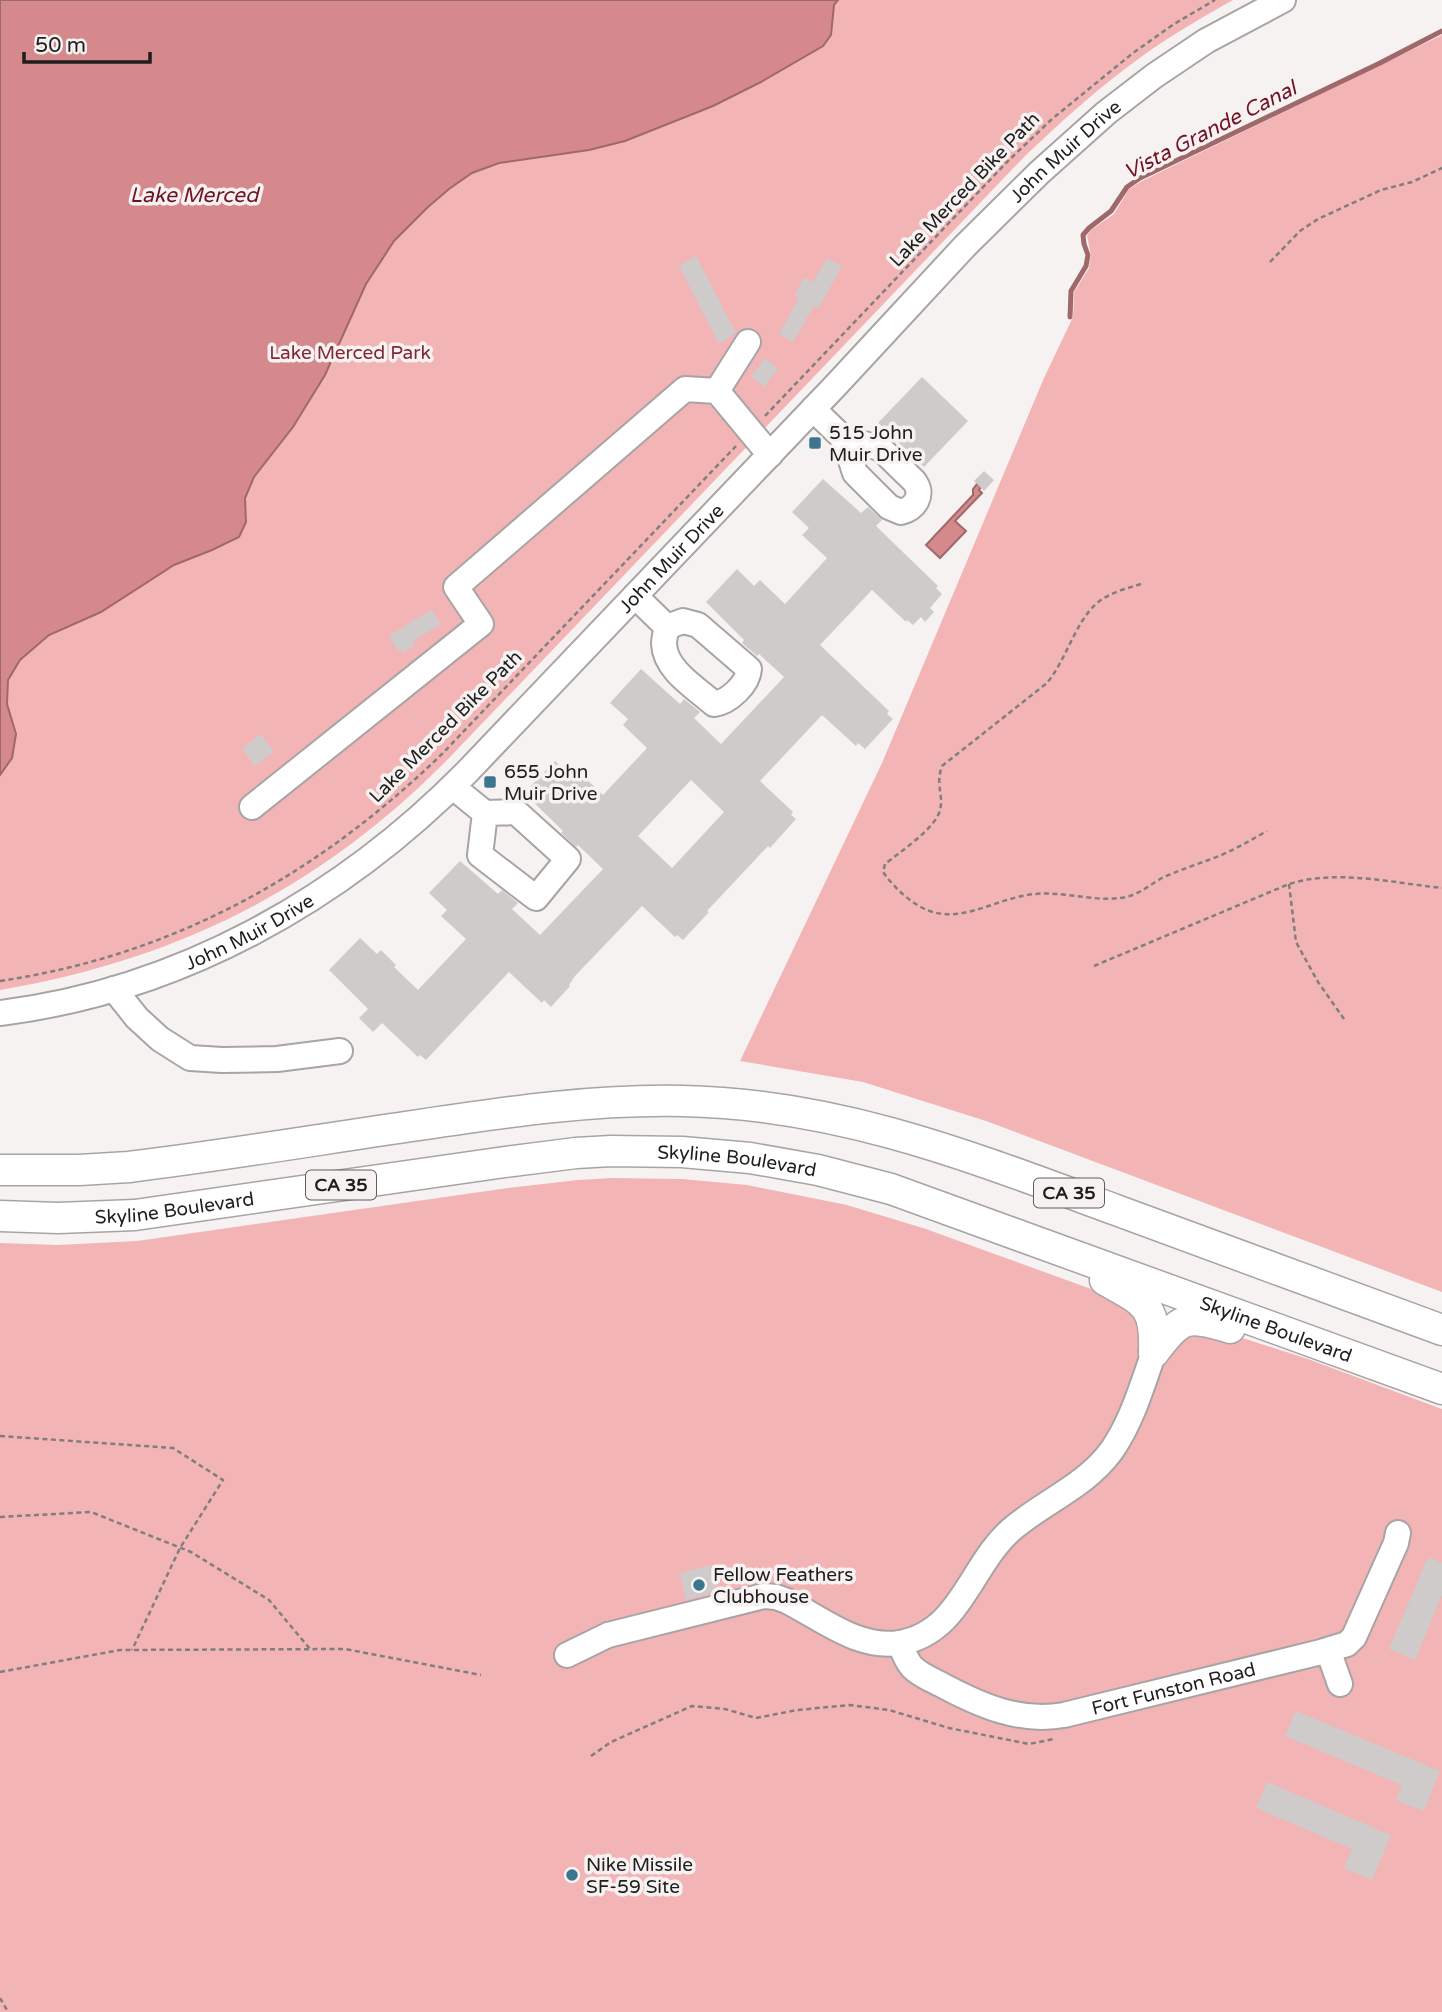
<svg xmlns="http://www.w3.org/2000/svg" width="1442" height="2012" font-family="'Varela Round',sans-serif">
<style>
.green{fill:#f3b4b6}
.water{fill:#d6898c;stroke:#9f696b;stroke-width:2}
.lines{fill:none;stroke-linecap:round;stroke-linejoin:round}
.stream{stroke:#9f696b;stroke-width:5}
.building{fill:#cfcbcb;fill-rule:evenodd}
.minor-casing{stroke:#a9a4a4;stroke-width:28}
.major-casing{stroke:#a9a4a4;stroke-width:33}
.path{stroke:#817e7e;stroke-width:2.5;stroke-dasharray:5 3.5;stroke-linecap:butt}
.minor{stroke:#fff;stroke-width:24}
.major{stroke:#fff;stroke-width:30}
.poi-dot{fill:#3b768e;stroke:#f7f2f2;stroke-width:2.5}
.labels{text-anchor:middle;stroke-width:7;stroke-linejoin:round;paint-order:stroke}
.shield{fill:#f7f2f2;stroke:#605d5d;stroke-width:2}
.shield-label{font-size:18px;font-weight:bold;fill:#1f1d1d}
.street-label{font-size:19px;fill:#1f1d1d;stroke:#f7f2f2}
.park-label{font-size:19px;fill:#832833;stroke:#f7f2f2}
.poi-label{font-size:19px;fill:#1f1d1d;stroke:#f7f2f2;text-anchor:start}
.water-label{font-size:21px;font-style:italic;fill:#6f1323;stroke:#f7f2f2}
</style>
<rect width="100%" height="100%" fill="#f7f2f2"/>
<g class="green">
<path d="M0 0H1233C1201 18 1170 36 1141 57 1099 87 1062 121 1025 156L451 756C323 887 180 959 0 990Z"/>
<polygon points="1442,35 1442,1292 986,1121 863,1082 740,1061 882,763 1044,378 1073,317 1074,292 1089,268 1091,255 1087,236 1091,230 1114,214 1129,189 1142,181"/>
<polygon points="612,1178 682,1179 747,1185 847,1205 926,1229 1204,1330 1215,1329 1308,1359 1442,1409 1442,2012 0,2012 0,1243 58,1245 137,1241 508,1188 578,1180"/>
</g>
<g class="water">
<polygon points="0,0 838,0 834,5 831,35 823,46 761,82 713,106 625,141 589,150 499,163 472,173 449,189 428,207 394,241 366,284 325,375 293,427 254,477 245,498 246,522 239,537 212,550 174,565 101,612 49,635 20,660 8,680 7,704 16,734 12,758 0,775"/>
<polygon points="977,484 981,487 979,490 982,493 955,521 966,531 940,558 926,545 973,495 973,489"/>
</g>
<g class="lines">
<polyline class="stream" points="1070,317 1071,291 1086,266 1088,255 1084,244 1083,235 1089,228 1111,211 1127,187 1140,178 1380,63 1442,31"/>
</g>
<g class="building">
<polygon points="696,256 736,333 719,344 679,266"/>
<polygon points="827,258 842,266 818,309 814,306 793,342 779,334 799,298 794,295 804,277 813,282"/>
<polygon points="765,358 778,369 764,387 751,376"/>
<polygon points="922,377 968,421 924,467 878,423"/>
<polygon points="984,471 994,480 984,491 974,481"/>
<path d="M823 479 861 513 868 507 882 520 876 526 938 586 936 588 942 594 930 608 934 612 925 622 921 617 913 625 907 620 906 622 872 590 820 645 889 711 887 714 893 719 865 749 858 743 856 746 822 715 760 781 793 812 791 815 796 819 770 848 768 846 707 911 709 912 683 940 677 935 675 937 642 906 575 976 569 985 570 986 551 1007 544 1000 542 1003 509 972 426 1060 420 1055 418 1057 382 1023 373 1032 359 1018 368 1009 329 970 360 938 377 954 381 950 396 965 394 967 418 990 466 939 441 916 447 910 429 893 460 861 498 894 502 890 518 903 512 909 540 935 603 869 578 845 576 847 561 833 563 831 524 793 555 761 572 777 578 771 603 795 647 748 623 725 628 719 610 703 641 669 680 704 684 699 700 712 694 718 721 744 784 677 759 654 757 656 742 643 744 640 706 602 737 569 754 586 760 580 785 604 827 558 802 535 809 528 792 512ZM691 780 724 812 672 868 638 836Z"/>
<polygon points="432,609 441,624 413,641 415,645 403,653 400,649 398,651 389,636"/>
<polygon points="260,734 274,751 255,766 242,749"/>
<polygon points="1428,1557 1442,1563 1442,1595 1415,1660 1389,1649"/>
<polygon points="710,1565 717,1592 686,1600 680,1573"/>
<polygon points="1296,1711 1440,1771 1424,1811 1396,1800 1402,1785 1285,1736"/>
<polygon points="1267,1782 1391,1835 1372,1880 1344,1868 1352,1849 1256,1808"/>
</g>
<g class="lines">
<g class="minor-casing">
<g id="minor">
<polyline points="717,391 748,342"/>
<path d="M813 409 844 439 855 473 889 507 901 512C916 508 924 494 914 481L880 448 844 439"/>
<polyline points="635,596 667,627"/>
<path d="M683 621 698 625 749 669C748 684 729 702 714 704 696 688 665 670 664 644 664 638 666 632 667 627Z"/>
<polyline points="453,787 485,813 480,855 536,898 568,859 516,812 485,813"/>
<polyline points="252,807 481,624 456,587 685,389 717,391 770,455"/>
<polyline points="114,989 137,1018 160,1039 190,1058 222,1060 277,1059 340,1051"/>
<path id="s1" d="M0 1013C179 991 342 899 467 772L837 384 965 246 1040 172 1106 113 1154 76 1206 41 1283 0"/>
<path id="s2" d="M900 1643C903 1652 906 1660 912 1667 920 1675 930 1679 940 1684 979 1705 1019 1723 1064 1715L1321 1652 1347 1644 1354 1637 1396 1543 1398 1533"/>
<polyline points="1328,1650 1340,1684"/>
<path d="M567 1655 608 1635 764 1596 776 1597 787 1601C822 1619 858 1649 899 1643 961 1633 970 1565 1012 1529 1045 1501 1086 1486 1112 1450 1132 1421 1142 1386 1154 1352"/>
</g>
</g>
<g class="major-casing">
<g id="major">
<path d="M0 1170H79L129 1167C226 1155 322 1139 419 1125 506 1112 594 1099 683 1101 839 1104 972 1157 1116 1210 1225 1250 1333 1290 1442 1330"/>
<path id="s3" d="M0 1216 58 1218 135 1215 505 1162 576 1153 611 1151 682 1152 750 1158 818 1170 891 1189 1442 1389"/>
<path d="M1105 1280C1144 1302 1156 1304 1154 1352"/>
<path d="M1154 1352C1181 1317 1186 1314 1230 1328"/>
</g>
</g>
<g class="path">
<polyline points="1270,262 1300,231 1318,219 1381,190 1412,182 1442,168"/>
<polyline points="765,416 1007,162 1052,119 1133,53 1174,24 1215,0"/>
<path d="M1141 584C1125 589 1108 593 1096 604 1075 623 1066 660 1047 683L942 766C935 786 944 794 940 810 936 828 900 852 885 864L883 872C891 883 901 894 913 902 954 932 991 898 1035 894 1066 891 1096 903 1126 897 1140 894 1152 883 1164 877 1182 869 1201 863 1219 856 1236 849 1251 840 1267 831"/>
<polyline points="1289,884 1296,942 1318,982 1344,1019"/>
<path d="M1094 966 1289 884C1338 869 1393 883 1442 888"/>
<path d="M0 981C174 955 317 875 442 754L736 446"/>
<polyline points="0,1436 173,1448 223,1480 180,1548 132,1650"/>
<polyline points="0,1517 91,1512 191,1552 269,1600 310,1649"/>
<polyline points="0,1672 120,1650 345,1649 481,1675"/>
<polyline points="591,1756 611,1742 692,1706 725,1709 756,1718 797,1710 850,1705 889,1710 949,1728 1029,1744 1054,1739 1054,1738"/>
<polyline points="0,1998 8,2012"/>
</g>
<use href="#minor" class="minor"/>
<use href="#major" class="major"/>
</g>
<g class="poi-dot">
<rect x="808" y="436" width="14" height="14" rx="3.5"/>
<rect x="483" y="775" width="14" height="14" rx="3.5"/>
<circle cx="699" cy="1585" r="7"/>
<circle cx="572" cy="1875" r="7"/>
</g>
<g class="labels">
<g class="shield">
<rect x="306" y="1170.5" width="70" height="29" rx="5"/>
<rect x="1034" y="1178.5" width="70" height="29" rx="5"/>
</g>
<g class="shield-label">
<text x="341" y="1191">CA 35</text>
<text x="1069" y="1199">CA 35</text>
</g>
<g class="street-label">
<text dy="7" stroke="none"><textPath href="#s1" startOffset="1398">John Muir Drive</textPath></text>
<text transform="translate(964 189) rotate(-46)" y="7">Lake Merced Bike Path</text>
<text dy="7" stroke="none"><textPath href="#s1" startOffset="831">John Muir Drive</textPath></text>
<text transform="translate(445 726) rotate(-45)" y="7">Lake Merced Bike Path</text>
<text dy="7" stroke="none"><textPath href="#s1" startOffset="264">John Muir Drive</textPath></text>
<text dy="7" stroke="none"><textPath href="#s3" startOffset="742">Skyline Boulevard</textPath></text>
<text dy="7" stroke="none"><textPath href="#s3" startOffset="175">Skyline Boulevard</textPath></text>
<text dy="7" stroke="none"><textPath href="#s3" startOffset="1309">Skyline Boulevard</textPath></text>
<text dy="7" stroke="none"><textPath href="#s2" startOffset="303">Fort Funston Road</textPath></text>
</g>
<g class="park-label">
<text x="350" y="359">Lake Merced Park</text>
</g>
<g class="poi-label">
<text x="829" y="439">515 John<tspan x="829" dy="22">Muir Drive</tspan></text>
<text x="504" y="778">655 John<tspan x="504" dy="22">Muir Drive</tspan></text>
<text x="713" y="1581">Fellow Feathers<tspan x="713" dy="22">Clubhouse</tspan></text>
<text x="586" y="1871">Nike Missile<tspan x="586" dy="22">SF-59 Site</tspan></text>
</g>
<g class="water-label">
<text transform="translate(1210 130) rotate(-27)" y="7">Vista Grande Canal</text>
<text x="194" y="202">Lake Merced</text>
</g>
</g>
<path d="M24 52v10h126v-10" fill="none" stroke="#1f1d1d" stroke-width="3.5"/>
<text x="35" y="52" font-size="21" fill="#1f1d1d" stroke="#f7f2f2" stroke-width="5" paint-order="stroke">50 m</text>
</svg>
